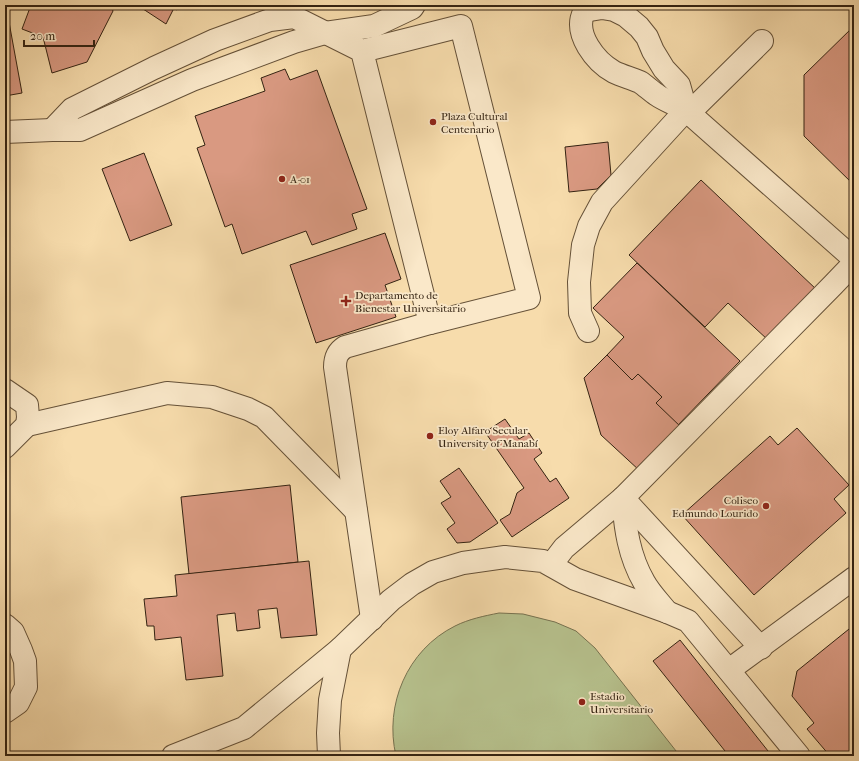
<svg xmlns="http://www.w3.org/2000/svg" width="859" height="761" font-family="'IM FELL French Canon',serif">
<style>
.green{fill:#b7c28e;stroke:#767250}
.building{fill:#d99981;stroke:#342312}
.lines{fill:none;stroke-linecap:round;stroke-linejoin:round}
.minor-casing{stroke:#655138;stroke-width:24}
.minor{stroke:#fae8c9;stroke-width:22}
.poi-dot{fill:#8f2418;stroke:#fae8c9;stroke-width:1.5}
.labels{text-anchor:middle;stroke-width:3.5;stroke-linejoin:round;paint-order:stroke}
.poi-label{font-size:11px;fill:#342312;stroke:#fae8c9;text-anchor:start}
</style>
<rect width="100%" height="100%" fill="#f7dcac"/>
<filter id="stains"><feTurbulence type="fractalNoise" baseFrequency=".005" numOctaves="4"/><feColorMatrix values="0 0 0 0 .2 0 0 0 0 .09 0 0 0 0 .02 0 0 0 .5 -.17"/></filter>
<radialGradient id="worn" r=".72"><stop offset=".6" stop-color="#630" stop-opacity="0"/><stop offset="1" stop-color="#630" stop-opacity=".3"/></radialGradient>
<path class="green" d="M499 613 523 614 555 622 576 631 595 648 680 756H396C384 705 407 650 455 626 469 619 484 616 499 613Z"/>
<g class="building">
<polygon points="31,5 111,5 113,11 87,62 52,73 43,37 22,29"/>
<polygon points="137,5 179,5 177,10 174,8 166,24"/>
<polygon points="9,22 22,93 5,96 5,23"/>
<polygon points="854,26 854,185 804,136 804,75"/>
<polygon points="285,69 290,80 317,70 367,209 352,214 357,229 312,245 306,231 242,254 232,224 225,227 197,148 205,145 195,116 265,91 261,78"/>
<polygon points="608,142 611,175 597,189 569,192 565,147"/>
<polygon points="144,153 172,225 130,241 102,169"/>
<polygon points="701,180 817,290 768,340 728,303 705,327 629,255"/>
<polygon points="385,233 401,279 385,285 396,317 316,343 290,265"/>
<polygon points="637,263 740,361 678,425 656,403 662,397 638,374 632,380 607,355 624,337 593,308"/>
<polygon points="607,355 632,380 638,374 662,397 656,403 682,428 640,471 601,435 584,378"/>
<polygon points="505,419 519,439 529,433 542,453 534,459 550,482 556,478 569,498 512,537 500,520 510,514 517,493 524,488 485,432"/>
<polygon points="797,428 849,485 834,499 846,513 754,595 682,515 770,436 778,445"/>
<polygon points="459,468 498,523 470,542 457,543 447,529 455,523 441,503 451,497 440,481"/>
<polygon points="290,485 298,562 189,574 181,497"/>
<polygon points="309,561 317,635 281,638 277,608 258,610 260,628 237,631 235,613 217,615 223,676 186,680 181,637 155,640 154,626 147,626 144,599 177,596 175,575"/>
<polygon points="854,625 854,756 830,756 807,729 814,723 792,696 797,671"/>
<polygon points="680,640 772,756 729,756 653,661"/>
</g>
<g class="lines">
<g class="minor-casing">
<g id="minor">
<path d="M590 5C588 7 585 9 584 12 573 34 596 62 614 72 622 76 631 78 640 82 646 86 651 91 657 95 667 102 679 105 689 113L854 259"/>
<polyline points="584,11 602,8 614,10 626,16 639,27 647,37 653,51 664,69 679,85 686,110"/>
<polyline points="689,113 762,41"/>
<polyline points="52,130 72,109 154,68 215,40 270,20 294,17 362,51 461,26 529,298 430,323 362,51"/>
<polyline points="5,132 52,130 80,130 192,80 294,42 325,33 374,26 412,8 414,5"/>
<polyline points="588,331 580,313 579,282 583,245 589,226 602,202 686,110"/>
<polyline points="5,390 27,405 28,417 27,425 5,447"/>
<polyline points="27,425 167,393 212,397 248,409 264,417 356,511"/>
<polyline points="623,498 761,648"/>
<path d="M623 498C625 528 629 556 644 582 650 593 660 603 667 612"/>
<polyline points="551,565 564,548 623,498 833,285 854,263"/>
<path d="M372 619 335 367C335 358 337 352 345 347L430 323"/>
<polyline points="5,625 13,632 21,650 25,661 26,687 18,703 5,712"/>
<polyline points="729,670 854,578"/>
<polyline points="173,756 244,728 340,649 391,600 412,584 433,572 463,563 505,557 543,561 575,579 667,612 688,621 799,756"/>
<polyline points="329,756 328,733 330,700 340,649"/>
</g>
</g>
<use href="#minor" class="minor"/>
</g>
<g class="poi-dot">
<circle cx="433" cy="122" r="4"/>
<circle cx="282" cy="179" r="4"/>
<path d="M344 295h4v4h4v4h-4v4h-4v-4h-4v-4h4z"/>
<circle cx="430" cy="436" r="4"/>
<circle cx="766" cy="506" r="4"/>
<circle cx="582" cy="702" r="4"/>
</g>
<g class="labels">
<g class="poi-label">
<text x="441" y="120">Plaza Cultural<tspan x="441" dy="13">Centenario</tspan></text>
<text x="290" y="183">A-01</text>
<text x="355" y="299">Departamento de<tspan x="355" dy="13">Bienestar Universitario</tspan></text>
<text x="438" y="434">Eloy Alfaro Secular<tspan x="438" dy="13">University of Manabí</tspan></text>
<text x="758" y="504" text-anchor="end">Coliseo<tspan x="758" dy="13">Edmundo Lourido</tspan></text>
<text x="590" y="700">Estadio<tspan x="590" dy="13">Universitario</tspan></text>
</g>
</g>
<rect width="859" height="761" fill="none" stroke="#f7dcac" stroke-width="20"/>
<rect x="6" y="6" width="847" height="749" fill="none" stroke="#342312" stroke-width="2"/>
<rect x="10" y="10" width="839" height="741" fill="none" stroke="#342312"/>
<path d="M24 40v6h70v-6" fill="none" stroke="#342312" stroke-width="2"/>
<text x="30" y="40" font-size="12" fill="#342312" stroke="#fae8c9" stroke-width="3" paint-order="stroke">20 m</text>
<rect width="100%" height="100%" filter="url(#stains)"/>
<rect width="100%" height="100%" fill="url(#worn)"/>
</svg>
